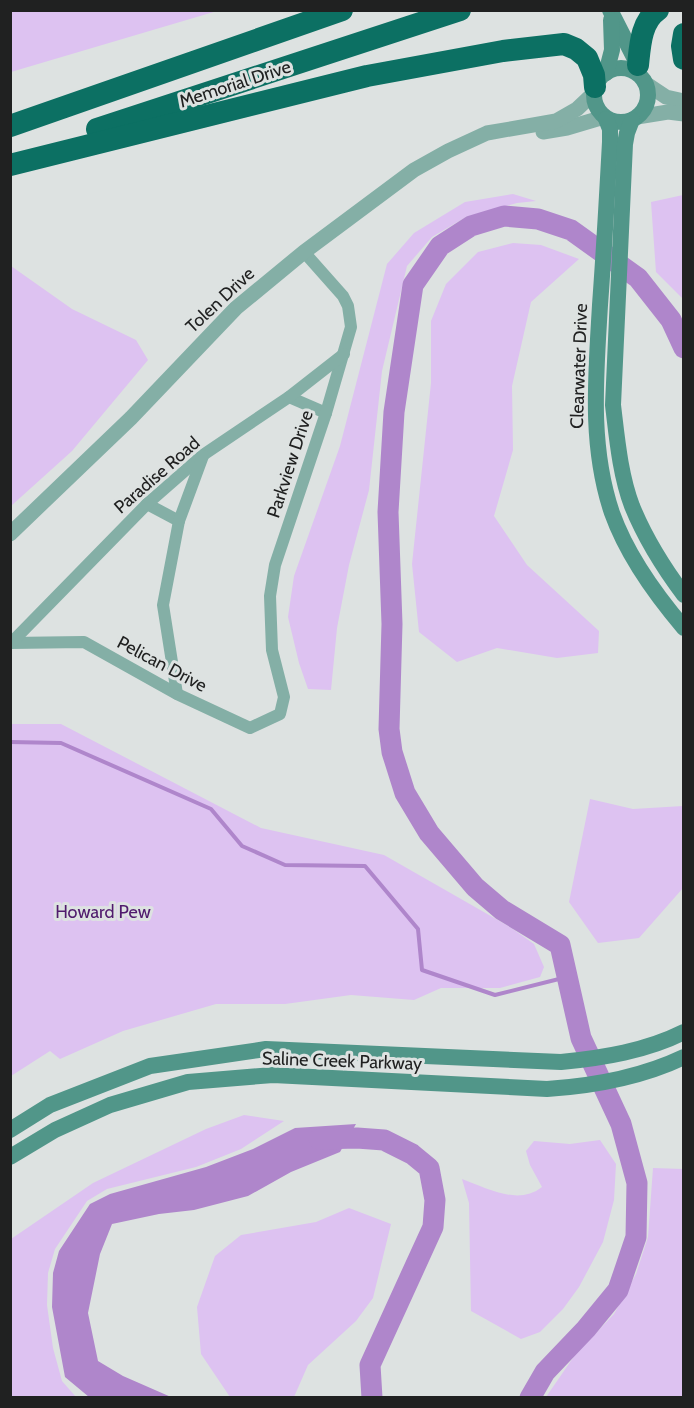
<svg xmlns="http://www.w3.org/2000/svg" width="694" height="1408" font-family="Cabin,sans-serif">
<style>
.green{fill:#ddc2f1}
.water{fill:#af86cb}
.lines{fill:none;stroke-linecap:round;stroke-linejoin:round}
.stream{stroke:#af86cb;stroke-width:4}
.river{stroke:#af86cb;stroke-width:21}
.minor{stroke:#84afa6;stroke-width:12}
.tertiary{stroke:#84afa6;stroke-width:15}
.secondary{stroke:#519689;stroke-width:16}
.motorway{stroke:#0c7063;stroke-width:22}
.labels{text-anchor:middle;stroke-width:6;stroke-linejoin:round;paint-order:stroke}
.street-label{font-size:18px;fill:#202121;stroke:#dde2e1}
.park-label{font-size:18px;fill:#501b6d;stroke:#dde2e1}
</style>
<rect width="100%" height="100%" fill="#dde2e1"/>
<g class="green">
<polygon points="11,10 217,10 217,11 11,72"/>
<polygon points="513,194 536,201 517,203 466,217 432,237 407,266 382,371 369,490 349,565 337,628 331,690 308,689 299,663 288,617 294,576 340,446 387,264 414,233 465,202"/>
<polygon points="683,195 684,195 683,299 656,272 651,202"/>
<polygon points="513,243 541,245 579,259 531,302 512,386 513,450 494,516 527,565 599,631 598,653 557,658 497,648 457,662 419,632 412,564 431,383 431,321 446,284 478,252"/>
<polygon points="11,266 72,309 136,340 148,360 72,451 11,506"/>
<polygon points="11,724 61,724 261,828 384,855 510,927 534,944 544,967 540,977 500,988 441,988 414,1000 351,995 285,1004 216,1004 123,1031 60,1059 50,1051 11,1076"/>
<polygon points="590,799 633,809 683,806 683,888 639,938 598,943 569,902"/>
<polygon points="244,1115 284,1121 241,1149 196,1167 107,1189 87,1201 55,1249 48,1273 47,1305 53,1348 62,1381 76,1397 11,1397 11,1239 93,1183 206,1129"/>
<path d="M600 1140 616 1164 614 1200 603 1242 579 1287 563 1309 540 1332 521 1339 471 1311 469 1203 462 1179C487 1188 518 1206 542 1187L530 1165 526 1151 534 1141 570 1144Z"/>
<polygon points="653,1168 683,1169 683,1397 546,1397 575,1355 614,1314 636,1274 648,1237"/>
<polygon points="349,1208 391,1224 373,1298 356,1321 308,1365 294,1397 230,1397 201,1354 197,1307 215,1256 241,1235 316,1222"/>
</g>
<polygon class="water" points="356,1124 340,1152 291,1172 248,1196 194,1210 159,1214 112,1224 100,1254 88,1313 98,1361 123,1376 171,1397 89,1397 65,1377 52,1307 53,1273 59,1251 90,1204 110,1194 206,1167 253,1149 295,1128"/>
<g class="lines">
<polyline class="stream" points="10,742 61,743 211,809 242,846 285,865 365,866 418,929 422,970 495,995 567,977"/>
<g class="river">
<polyline points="319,1139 357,1138 384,1140 412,1154 429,1168 435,1200 433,1227 370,1365 372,1398"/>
<polyline points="530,1398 545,1372 586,1329 618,1290 636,1237 637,1183 621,1124 581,1038 560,945 502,910 475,887 429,833 405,793 392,752 389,729 392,624 388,512 394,412 413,285 440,246 471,226 504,216 538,219 571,230 638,278 671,320 684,348"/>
</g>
<g class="minor">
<polyline points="289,397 326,413"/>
<polyline points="147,504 179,521"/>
<polyline points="10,643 84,642 177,694 250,728 280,714 284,697 272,650 270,596 275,565 326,413 351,327 348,306 343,296 304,252"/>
<polyline points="11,643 147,504 203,455 289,397 344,354"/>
<polyline points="177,694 163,605 179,521 203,456"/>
</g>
<g class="tertiary">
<polyline points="645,83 666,97 684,101"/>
<polyline points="637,117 668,112 684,114"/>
<polyline points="543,132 567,128 604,117"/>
<polyline points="10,534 131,418 236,308 304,252 414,170 448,151 487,133 556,121 577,109 595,92"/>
</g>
<g class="secondary">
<polyline points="610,10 639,67"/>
<circle cx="621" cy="95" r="27"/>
<polyline points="606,73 612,50 611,20"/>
<path d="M606 119 610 129V142C607 197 604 251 600 305 596 375 589 445 612 513 627 555 655 594 684 628"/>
<path d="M632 120 627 133 625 144 613 405C617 438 620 474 632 506 645 538 663 567 684 595"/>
<path d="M10 1130 50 1105 150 1066 266 1049 561 1062C603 1058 646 1051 684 1032"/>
<path d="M10 1157 55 1130 110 1105 188 1082 273 1075 547 1089C593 1086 642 1077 684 1057"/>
</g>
<g class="motorway">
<polyline points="684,34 682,46 684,59"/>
<path d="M638 65C640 46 641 21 658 10"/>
<polyline points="10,126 342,10"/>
<polyline points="97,129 460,10"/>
<polyline points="10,165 367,76 503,51 564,44 576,49 587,58 594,75 595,87"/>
</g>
</g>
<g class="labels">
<g class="street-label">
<text transform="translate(235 84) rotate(-18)" y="6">Memorial Drive</text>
<text transform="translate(220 300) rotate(-43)" y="6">Tolen Drive</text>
<text transform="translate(579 366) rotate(-88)" y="6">Clearwater Drive</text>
<text transform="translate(290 464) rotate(-72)" y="6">Parkview Drive</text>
<text transform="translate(157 475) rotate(-41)" y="6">Paradise Road</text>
<text transform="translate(162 664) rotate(28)" y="6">Pelican Drive</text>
<text transform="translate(342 1061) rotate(2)" y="6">Saline Creek Parkway</text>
</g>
<g class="park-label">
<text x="103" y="918">Howard Pew</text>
</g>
</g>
<rect width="694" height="1408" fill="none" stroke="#202121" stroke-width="24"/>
</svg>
